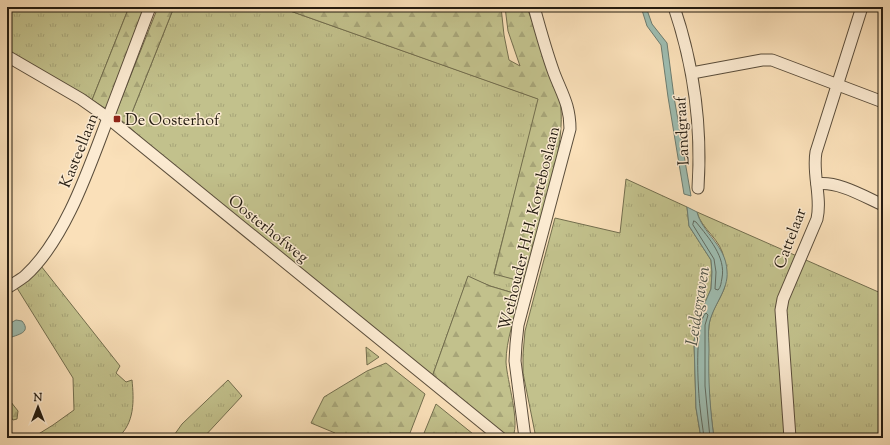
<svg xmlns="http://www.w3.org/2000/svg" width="890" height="445" font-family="'Sorts Mill Goudy',serif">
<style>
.grass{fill:url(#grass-tufts);stroke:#736e4e}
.forest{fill:url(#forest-firs);stroke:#736e4e}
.water{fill:#9ebdb1;stroke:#6d7d71}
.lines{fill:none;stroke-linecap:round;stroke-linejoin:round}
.shore{stroke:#616c61;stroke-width:1}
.street-casing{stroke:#5a4d3b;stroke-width:13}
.street{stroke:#fcebd2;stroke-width:11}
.poi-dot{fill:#8f2418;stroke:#fcebd2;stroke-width:1.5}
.labels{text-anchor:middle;stroke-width:3;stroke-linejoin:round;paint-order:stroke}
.poi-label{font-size:16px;fill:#241c11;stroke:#fcebd2;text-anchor:start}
.street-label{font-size:16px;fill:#241c11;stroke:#fcebd2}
.water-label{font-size:17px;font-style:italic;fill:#4f5449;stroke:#fcebd2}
</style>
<defs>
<pattern id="grass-tufts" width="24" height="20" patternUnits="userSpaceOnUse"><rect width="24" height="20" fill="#c2c18c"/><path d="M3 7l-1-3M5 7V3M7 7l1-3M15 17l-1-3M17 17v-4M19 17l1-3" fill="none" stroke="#a7a578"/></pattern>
<pattern id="forest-firs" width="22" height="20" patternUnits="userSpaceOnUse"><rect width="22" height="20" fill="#c2c18c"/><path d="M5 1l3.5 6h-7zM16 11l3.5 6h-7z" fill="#a7a578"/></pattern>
</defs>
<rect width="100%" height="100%" fill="#fae0b9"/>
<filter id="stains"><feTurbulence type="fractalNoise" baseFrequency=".005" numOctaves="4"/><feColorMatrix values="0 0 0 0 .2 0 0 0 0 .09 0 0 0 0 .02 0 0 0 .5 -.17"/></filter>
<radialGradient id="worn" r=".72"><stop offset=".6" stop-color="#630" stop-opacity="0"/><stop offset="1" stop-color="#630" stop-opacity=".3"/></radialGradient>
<g class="grass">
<polygon points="7,7 129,7 92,100 7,51"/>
<polygon points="174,7 279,7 539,99 494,273 524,282 520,295 490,286 468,277 432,377 234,221 127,125"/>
<polygon points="626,179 687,207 689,226 711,260 712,272 711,289 699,316 694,341 696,408 701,438 536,438 523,373 523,354 525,331 555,218 620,233"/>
<path d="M697 212 883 294V438H714C709 401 705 362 709 325 711 311 719 302 724 289 726 283 725 266 724 259 722 240 701 229 697 212Z"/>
<path d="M41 266 120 366 116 373 126 382 132 380C134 400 135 424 117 438H32L53 425 74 410 73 378 17 288 28 280Z"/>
<polygon points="228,380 242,396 203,438 172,438 182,424"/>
</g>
<g class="forest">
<polygon points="129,7 147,7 108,110 92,100"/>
<polygon points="158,7 174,7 127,125 115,115"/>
<path d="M279 7H501L504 35 509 60 520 66 508 31 505 7H527L560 100C565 135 554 171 545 205 538 231 531 257 524 282L494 274 538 99Z"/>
<path d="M468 276 490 286 520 295C515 317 506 340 506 362 507 381 520 421 513 436L502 435 432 377Z"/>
<polygon points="366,347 379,357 367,365"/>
<polygon points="386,363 425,394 410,433 390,433 385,438 333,438 335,433 311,423 324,397 367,371"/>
<polygon points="7,397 18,411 17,419 13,420 7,412"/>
<polygon points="436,404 478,438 422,438"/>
</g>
<g class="water">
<polygon points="641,7 646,7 652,24 667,43 674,97 691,196 684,194 668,97 661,45 647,26"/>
<path d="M687 207 697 212C702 233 726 245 727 271 729 290 712 306 709 325 708 333 709 342 709 350 708 379 710 409 714 438H701L696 408 694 341 699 316 711 289 712 272 711 260 689 226Z"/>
<path d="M16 320 22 321C33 334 14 335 7 339V325Z"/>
</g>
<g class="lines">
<g class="shore">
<path d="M694 221 696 222C709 238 726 257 722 278 721 283 721 287 718 290L715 289 716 272 714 259 693 225Z"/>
<path d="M704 438C703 428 701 418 700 407 698 391 694 323 706 313L708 315 705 325V386L710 438"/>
</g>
<g class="street-casing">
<g id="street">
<path d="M674 7C694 66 702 126 698 188"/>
<polyline points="7,56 81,99 108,118 501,438"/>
<polyline points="692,73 762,60 772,60 883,102"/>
<path d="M817 184C838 181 863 196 883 205"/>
<path d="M7 288C13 284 20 280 25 276 65 240 89 168 108 118 122 81 136 44 150 7"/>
<path d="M525 438 515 361 516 344 518 325 528 287 570 129C570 105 562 94 554 73 546 51 540 29 534 7"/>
<path d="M790 438 781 310 783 299 817 219C822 197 812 174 816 152L862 7"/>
</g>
</g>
<use href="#street" class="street"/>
</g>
<rect class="poi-dot" x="113" y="115" width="8" height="8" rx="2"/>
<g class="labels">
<g class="poi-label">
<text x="125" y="125">De Oosterhof</text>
</g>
<g class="street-label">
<text transform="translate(681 131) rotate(-93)" y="6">Landgraaf</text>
<text transform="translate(78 150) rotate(-68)" y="6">Kasteellaan</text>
<text transform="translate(269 228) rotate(39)" y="6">Oosterhofweg</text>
<text transform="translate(528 228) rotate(-76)" y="6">Wethouder H.H. Korteboslaan</text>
<text transform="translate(789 238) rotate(-69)" y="6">Cattelaar</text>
</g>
<g class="water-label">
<text transform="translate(697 306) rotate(-81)" y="6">Leidegraven</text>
</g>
</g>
<rect width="890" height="445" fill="none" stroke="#fae0b9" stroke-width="24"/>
<rect x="8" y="8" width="874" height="429" fill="none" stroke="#241c11" stroke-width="2"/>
<rect x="12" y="12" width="866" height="421" fill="none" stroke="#241c11"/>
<g transform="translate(38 407)" stroke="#fcebd2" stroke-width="3" paint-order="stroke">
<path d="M0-3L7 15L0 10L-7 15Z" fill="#241c11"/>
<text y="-6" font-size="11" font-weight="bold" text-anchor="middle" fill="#241c11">N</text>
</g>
<rect width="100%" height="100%" filter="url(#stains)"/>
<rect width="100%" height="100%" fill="url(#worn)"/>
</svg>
